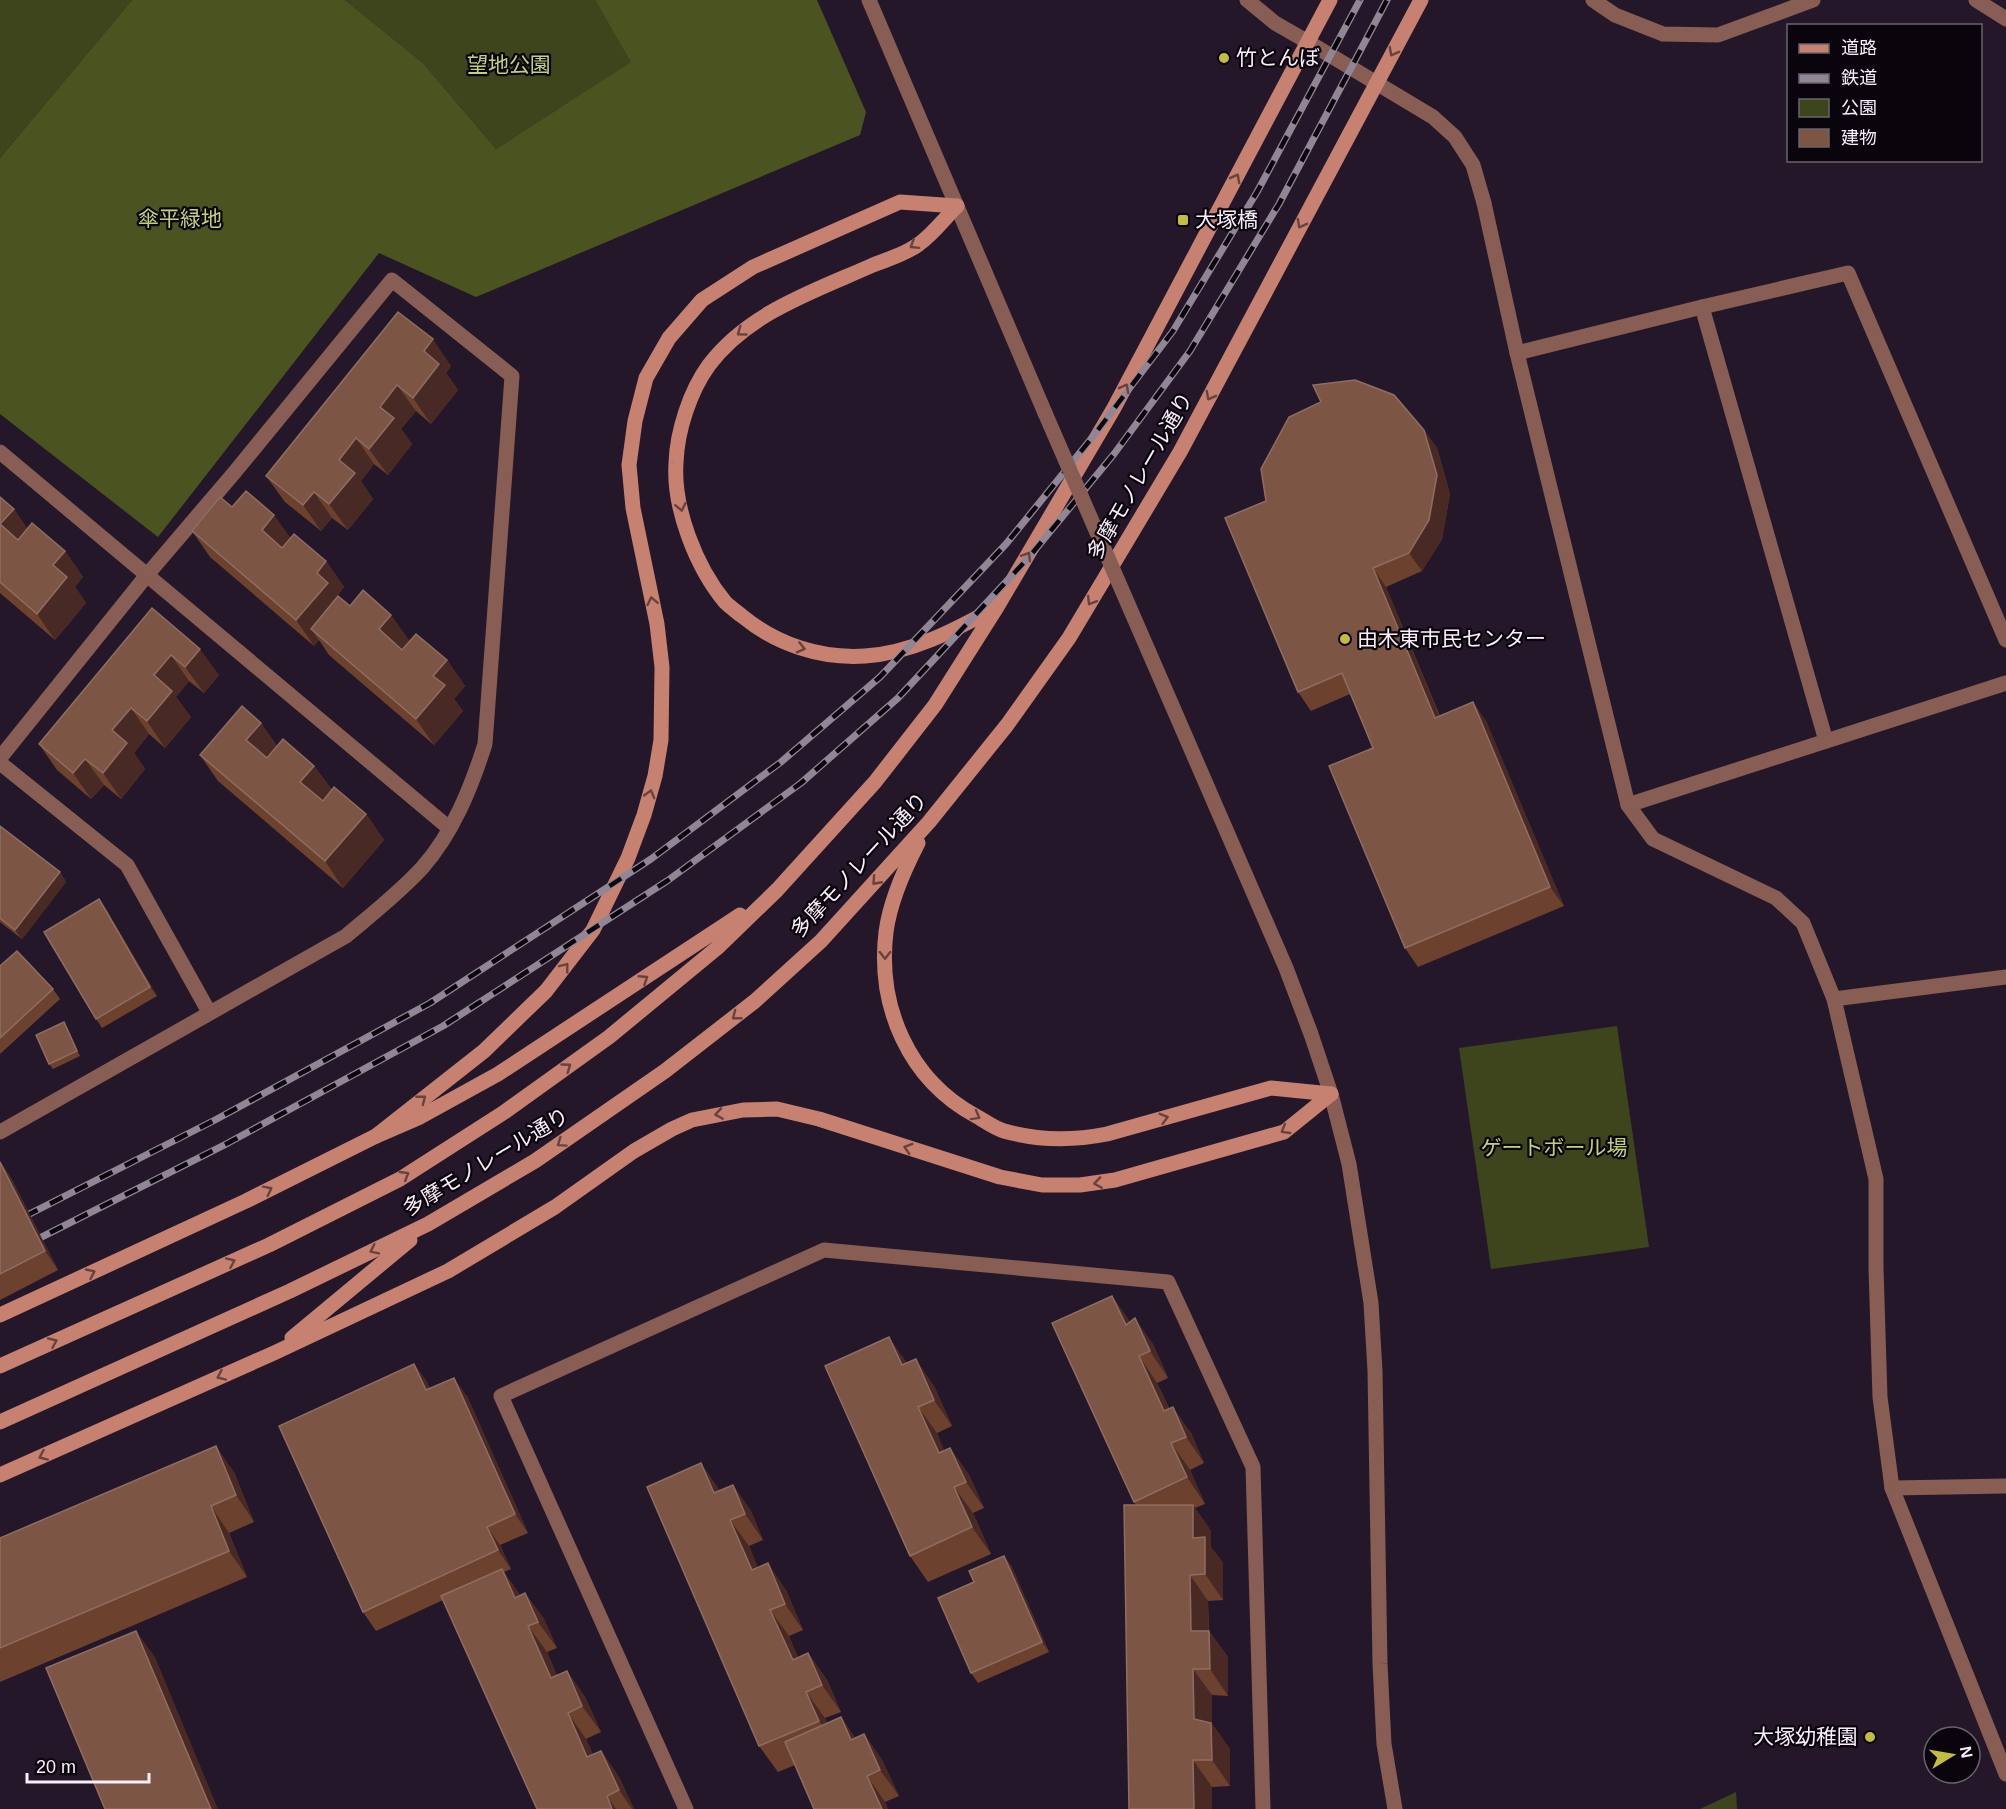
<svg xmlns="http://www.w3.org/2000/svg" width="2006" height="1809" font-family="Helvetica,'Noto Sans JP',sans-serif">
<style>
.green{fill:#3e451d}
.forest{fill:#4b5321}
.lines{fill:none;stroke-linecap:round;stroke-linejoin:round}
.service{stroke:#885d53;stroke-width:15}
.minor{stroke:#885d53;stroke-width:15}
.tertiary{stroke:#885d53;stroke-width:15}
.secondary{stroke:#c68171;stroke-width:15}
.rail-casing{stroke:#918695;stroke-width:7}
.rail{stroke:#0a050c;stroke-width:4.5;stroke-dasharray:14;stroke-linecap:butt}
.tertiary-bridge{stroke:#885d53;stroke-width:15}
.wall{fill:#6c422f}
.shaded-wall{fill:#492924}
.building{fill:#7c5545;stroke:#8f6d62;stroke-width:1.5}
.oneway{stroke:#68433e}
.poi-dot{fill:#c2bd3f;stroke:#0a050c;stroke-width:2}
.labels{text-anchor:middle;stroke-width:4.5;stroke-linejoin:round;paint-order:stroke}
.poi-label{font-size:21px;fill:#f8effb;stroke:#0a050c;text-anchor:start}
.park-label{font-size:21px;fill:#c1d081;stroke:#0a050c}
.street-label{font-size:21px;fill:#f8effb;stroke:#0a050c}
</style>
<rect width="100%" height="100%" fill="#241729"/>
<g class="green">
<polygon points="0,0 132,0 0,158"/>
<polygon points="345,0 595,0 632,62 496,149 423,63"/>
<polygon points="1617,1026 1649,1247 1491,1269 1459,1048"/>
<polygon points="1736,1792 1737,1809 1700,1809"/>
</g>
<polygon class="forest" points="132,0 345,0 423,63 496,149 631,62 595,0 817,0 866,112 860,135 476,297 379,253 158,537 0,414 0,158"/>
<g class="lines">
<g class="service">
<polyline points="1834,999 2006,977"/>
<polyline points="686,1809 501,1396 824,1250 1168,1282 1253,1467 1263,1809"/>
</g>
<g class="minor">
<polyline points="1247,0 1275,23 1308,42"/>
<polyline points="1593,0 1615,15 1663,34 1718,35 1813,0"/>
<polyline points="1976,0 2006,19"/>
<polyline points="1484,203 1517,353 1628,805 1653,839 1776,898 1803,923 1834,999 1876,1179 1876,1268 1880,1397 1892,1488 2006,1774"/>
<polyline points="1702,307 1826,741"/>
<polyline points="1517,353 1702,307 1848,273 2006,640"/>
<polyline points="0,452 449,828"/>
<path d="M0 758 147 575 234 473 392 280 512 376 485 744C471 788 453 833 422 868 399 893 372 914 346 936L0 1132"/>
<polyline points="0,763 127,865 209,1012"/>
<polyline points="1628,805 2006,683"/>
<polyline points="1892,1488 2006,1486"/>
</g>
<g class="tertiary">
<polyline points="869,0 1045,413"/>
<polyline points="1308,42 1433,117 1455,137 1473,165 1484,203"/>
<polyline points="1148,650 1286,968 1311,1034 1331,1094 1349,1164 1371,1303 1375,1371 1380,1664 1384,1744 1395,1809"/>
</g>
<g class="secondary">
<path d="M957 206C945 218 933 234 919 244 906 254 888 259 873 265 815 291 749 312 709 365 690 391 677 431 676 463 673 508 696 567 725 602 730 607 737 612 742 616 776 644 820 659 865 656 912 653 955 630 995 608"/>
<path d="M918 843C904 870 890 901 886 932 877 1007 909 1080 976 1116 985 1121 994 1128 1004 1131 1039 1141 1072 1141 1107 1134L1271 1088 1331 1094"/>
<polyline points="376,1136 484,1051 546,991 593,930 628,858 644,815 655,776 661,740 662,667 657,624 633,508 629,465 635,421 646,378 669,338 702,300 753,267 900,202 957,206"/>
<polyline points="0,1315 246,1201 376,1136 420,1117 498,1074 740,915"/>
<polyline points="292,1338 410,1240"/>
<polyline points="0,1366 269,1245 400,1179 503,1113 609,1037 717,948 777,890 875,782 935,705 997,607 1114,408 1330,0"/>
<polyline points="0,1422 290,1291 428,1224 535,1161 665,1071 755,1001 821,941 929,822 1007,725 1069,638 1180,452 1421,0"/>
<polyline points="0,1475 274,1353 448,1271 555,1207 634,1151 672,1129 692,1120 743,1110 777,1109 819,1119 1000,1177 1042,1185 1080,1185 1115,1180 1284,1132 1331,1094"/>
</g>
<g class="rail-casing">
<g id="rail">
<polyline points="0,1229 215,1120 430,1003 651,859 781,762 880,677 1006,544 1091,439 1173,331 1257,192 1360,0"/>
<polyline points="0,1258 228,1143 443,1026 667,881 801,783 898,698 1030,556 1114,454 1190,351 1279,204 1387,0"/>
</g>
</g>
<use href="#rail" class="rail"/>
<polyline class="tertiary-bridge" points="1045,413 1148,650"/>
</g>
<g class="wall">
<polygon points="398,312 451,366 446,373 458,390 431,424 416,411 401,429 412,444 388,475 374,464 361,481 373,499 348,530 332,518 321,531 285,502 266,476"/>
<polygon points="1424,430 1437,448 1450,494 1442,539 1422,571 1386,587 1440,716 1486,721 1564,906 1418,967 1405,948 1373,748 1350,694 1311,711 1298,692 1266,501"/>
<polygon points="0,497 14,509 27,529 65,551 83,577 75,587 86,603 55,640 0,593"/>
<polygon points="232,507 291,538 326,561 344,587 337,596 338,597 350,606 410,641 402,650 447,660 465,686 454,699 463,711 434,745 329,655 319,640 314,646 210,557 192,531"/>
<polygon points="152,608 219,675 204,693 189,681 176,697 191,717 165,748 149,734 134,753 145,769 121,799 104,785 91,799 57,770 39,744"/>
<polygon points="261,723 277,746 314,766 332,790 366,814 384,840 343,888 218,781 200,755"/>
<polygon points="0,826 60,872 66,882 22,939 0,922"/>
<polygon points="106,909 157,996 102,1028 96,1019"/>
<polygon points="0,966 53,989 60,999 0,1054"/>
<polygon points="67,1027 80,1056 53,1069 49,1064"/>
<polygon points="0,1161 11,1178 58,1270 0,1300"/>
<polygon points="1112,1296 1130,1322 1153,1344 1168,1378 1157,1383 1169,1408 1191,1433 1204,1463 1190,1470 1205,1504 1195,1508 1211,1531 1211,1547 1223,1563 1223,1600 1208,1601 1209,1631 1228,1657 1228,1696 1212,1695 1212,1724 1230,1749 1230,1786 1212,1787 1212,1809 1129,1809 1136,1505 1134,1502"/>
<polygon points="907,1363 934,1386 952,1426 937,1433 944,1451 950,1448 969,1475 984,1508 973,1513 991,1554 928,1582 910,1556"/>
<polygon points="414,1364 427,1382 430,1389 467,1396 528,1533 500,1545 511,1569 504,1572 520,1595 525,1593 544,1619 557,1648 547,1652 557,1676 567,1671 585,1697 601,1732 586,1739 593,1755 601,1751 619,1777 634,1809 537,1809 443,1600 376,1631 363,1612"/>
<polygon points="234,1472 254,1522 229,1533 247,1577 0,1682 0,1538"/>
<polygon points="733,1485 751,1511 763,1540 749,1546 758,1568 786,1590 803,1630 789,1636 798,1658 808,1653 827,1680 841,1712 825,1718 827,1723 841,1717 855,1738 864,1734 882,1760 899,1796 885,1802 888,1809 814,1809 795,1765 778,1772 759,1746 720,1491"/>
<polygon points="1011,1565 1049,1652 978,1683 971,1673"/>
</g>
<g class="shaded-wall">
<polygon points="433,339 451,366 446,373 458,390 431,424 413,398 424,351"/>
<polygon points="397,385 416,411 401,429 412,444 388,475 369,449 380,407"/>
<polygon points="1424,430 1437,448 1450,494 1442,539 1422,571 1409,553"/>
<polygon points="356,438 374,464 361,481 373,499 348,530 329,504 339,460"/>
<polygon points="314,492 332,518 321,531 303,505"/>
<polygon points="14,509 32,535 18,551 0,524"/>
<polygon points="274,515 293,541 280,556 262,530"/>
<polygon points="65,551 83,577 75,587 86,603 55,640 37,614 53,565"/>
<polygon points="326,561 344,587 337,596 346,609 311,629 319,640 314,646 296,620 317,573"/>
<polygon points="1373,568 1386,587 1448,737 1435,718"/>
<polygon points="391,615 410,641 397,655 379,629"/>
<polygon points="200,649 219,675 204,693 185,667"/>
<polygon points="171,655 189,681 176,697 191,717 165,748 147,721 154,675"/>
<polygon points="447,660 465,686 454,699 463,711 434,745 416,719 433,676"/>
<polygon points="1473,702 1486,721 1564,906 1550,887"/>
<polygon points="131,708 149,734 134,753 145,769 121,799 103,773 112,730"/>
<polygon points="261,723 279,749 265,766 246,740"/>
<polygon points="85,759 104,785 91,799 73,773"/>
<polygon points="314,766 333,792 319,808 300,782"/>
<polygon points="366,814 384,840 343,888 325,861"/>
<polygon points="60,872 66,882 22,939 15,930"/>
<polygon points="99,899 106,909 157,996 150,987"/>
<polygon points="64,1022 67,1027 80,1056 77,1051"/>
<polygon points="0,1161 11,1178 58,1270 45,1251"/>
<polygon points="1112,1296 1130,1322 1126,1325"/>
<polygon points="1135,1318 1153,1344 1168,1378 1150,1351"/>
<polygon points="889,1337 907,1363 902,1365"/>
<polygon points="1139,1356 1157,1383 1182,1437 1164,1411"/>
<polygon points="916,1359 934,1386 952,1426 934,1400"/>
<polygon points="414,1364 427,1382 439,1409 426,1390"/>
<polygon points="454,1378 467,1396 528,1533 515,1514"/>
<polygon points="918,1407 937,1433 957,1480 939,1453"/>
<polygon points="1173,1407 1191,1433 1204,1463 1186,1437"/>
<polygon points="1171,1443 1190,1470 1205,1504 1187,1477"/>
<polygon points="216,1446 234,1472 254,1522 236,1495"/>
<polygon points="950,1448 969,1475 984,1508 966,1482"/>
<polygon points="701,1463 719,1489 732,1519 714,1493"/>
<polygon points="733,1485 751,1511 763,1540 745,1514"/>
<polygon points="954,1487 973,1513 991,1554 972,1527"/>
<polygon points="1193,1505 1211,1531 1211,1547 1223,1563 1223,1600 1205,1574 1193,1538"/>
<polygon points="211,1506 229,1533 247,1577 229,1551"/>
<polygon points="730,1520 749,1546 770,1597 752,1570"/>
<polygon points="487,1527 500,1545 511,1569 498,1550"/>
<polygon points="1004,1556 1011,1565 1049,1652 1042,1642"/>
<polygon points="768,1563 786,1590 803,1630 785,1604"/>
<polygon points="502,1569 520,1595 515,1598"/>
<polygon points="1190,1575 1208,1601 1209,1657 1191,1631"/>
<polygon points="525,1593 544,1619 557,1648 538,1622"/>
<polygon points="770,1610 789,1636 811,1687 793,1660"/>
<polygon points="528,1626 547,1652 570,1704 551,1678"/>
<polygon points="136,1631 155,1657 218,1809 211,1809"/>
<polygon points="1209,1631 1228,1657 1228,1696 1210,1669"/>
<polygon points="808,1653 827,1680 841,1712 822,1685"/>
<polygon points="1193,1669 1212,1695 1212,1724 1230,1749 1230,1786 1212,1760 1194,1719"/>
<polygon points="567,1671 585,1697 601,1732 582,1706"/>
<polygon points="806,1692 825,1718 837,1747 819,1721"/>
<polygon points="568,1713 586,1739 606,1784 587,1757"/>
<polygon points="841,1717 859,1743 851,1740"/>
<polygon points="864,1734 882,1760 899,1796 880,1770"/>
<polygon points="601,1751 619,1777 634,1809 632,1809 619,1790"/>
<polygon points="1193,1760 1212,1787 1212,1809 1194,1809"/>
<polygon points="867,1776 885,1802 888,1809 882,1809"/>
<polygon points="607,1796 616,1809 612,1809"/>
</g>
<g class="building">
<polygon points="398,312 433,339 424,351 439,364 413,398 397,385 380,407 394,418 369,449 356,438 339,460 355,473 329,504 314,492 303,505 266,476"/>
<polygon points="1355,380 1394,395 1424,430 1437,475 1429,520 1409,553 1373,568 1435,718 1473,702 1550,887 1405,948 1329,766 1373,748 1342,673 1298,692 1225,518 1266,501 1261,469 1289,417 1321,402 1313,385"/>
<polygon points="246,491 274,515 262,530 282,548 294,534 326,561 317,573 328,583 296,620 192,531 220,497 232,507"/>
<polygon points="0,497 14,509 0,524 18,540 32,523 65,551 53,565 67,577 37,614 0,582"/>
<polygon points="363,590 391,615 379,629 402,650 416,634 447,660 433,676 445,685 416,719 311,629 338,596 350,606"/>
<polygon points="152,608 200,649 185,667 171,655 154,675 172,691 147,721 131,708 112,730 127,743 103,773 85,759 73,773 39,744"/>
<polygon points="242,706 261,723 246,740 267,758 283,739 314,766 300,782 323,801 334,787 366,814 325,861 200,755"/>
<polygon points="0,826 60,872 15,930 0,918"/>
<polygon points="99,899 150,987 96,1019 44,932"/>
<polygon points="17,951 53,989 0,1038 0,966"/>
<polygon points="64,1022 77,1051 49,1064 36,1035"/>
<polygon points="0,1162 45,1251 0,1274"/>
<polygon points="1112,1296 1126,1325 1135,1318 1150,1351 1139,1356 1164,1411 1173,1407 1186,1437 1171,1443 1187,1477 1134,1502 1052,1323"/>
<polygon points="889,1337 902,1365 916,1359 934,1400 918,1407 939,1453 950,1448 966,1482 954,1487 972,1527 910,1556 825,1366"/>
<polygon points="414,1364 426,1390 454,1378 515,1514 487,1527 498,1550 363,1612 279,1426"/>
<polygon points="216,1446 236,1495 211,1506 229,1551 0,1648 0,1538"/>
<polygon points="701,1463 714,1493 733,1485 745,1514 730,1520 752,1570 768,1563 785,1604 770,1610 793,1660 808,1653 822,1685 806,1692 819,1721 759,1746 647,1487"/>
<polygon points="1124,1505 1193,1505 1193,1538 1205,1537 1205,1574 1190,1575 1191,1631 1209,1631 1210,1669 1193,1669 1194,1719 1211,1723 1212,1760 1193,1760 1194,1809 1129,1809"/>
<polygon points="1004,1556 1042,1642 971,1673 938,1598 974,1582 969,1571"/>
<polygon points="502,1569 515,1598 525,1593 538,1622 528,1626 551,1678 567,1671 582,1706 568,1713 587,1757 601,1751 619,1790 607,1796 612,1809 537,1809 441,1596"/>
<polygon points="136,1631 211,1809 105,1809 46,1668"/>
<polygon points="841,1717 851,1740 864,1734 880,1770 867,1776 882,1809 814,1809 785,1742"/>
</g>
<defs><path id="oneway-chevron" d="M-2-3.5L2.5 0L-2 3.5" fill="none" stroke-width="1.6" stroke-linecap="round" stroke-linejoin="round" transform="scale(1.5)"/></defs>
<g class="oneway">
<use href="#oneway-chevron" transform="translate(1393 52) rotate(118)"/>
<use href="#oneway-chevron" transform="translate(1236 178) rotate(-62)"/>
<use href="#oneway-chevron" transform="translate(1301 224) rotate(118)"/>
<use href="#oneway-chevron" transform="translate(914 245) rotate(148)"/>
<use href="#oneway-chevron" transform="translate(741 332) rotate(144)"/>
<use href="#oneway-chevron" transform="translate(1125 388) rotate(-62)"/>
<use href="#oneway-chevron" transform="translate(1210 396) rotate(118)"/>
<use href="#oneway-chevron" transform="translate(681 507) rotate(78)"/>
<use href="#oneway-chevron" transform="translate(1027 556) rotate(-59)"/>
<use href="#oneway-chevron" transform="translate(652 601) rotate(-102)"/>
<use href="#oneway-chevron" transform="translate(1091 601) rotate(121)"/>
<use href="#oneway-chevron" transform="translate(801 648) rotate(14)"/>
<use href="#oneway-chevron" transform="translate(650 794) rotate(-75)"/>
<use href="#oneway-chevron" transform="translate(876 881) rotate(132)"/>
<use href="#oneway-chevron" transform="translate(885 955) rotate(90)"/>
<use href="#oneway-chevron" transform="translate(565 967) rotate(-52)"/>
<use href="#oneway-chevron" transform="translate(644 979) rotate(-33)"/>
<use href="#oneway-chevron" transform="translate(736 1016) rotate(142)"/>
<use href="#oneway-chevron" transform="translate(567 1067) rotate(-36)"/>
<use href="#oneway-chevron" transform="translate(422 1099) rotate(-38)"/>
<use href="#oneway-chevron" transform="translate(719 1114) rotate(171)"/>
<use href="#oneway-chevron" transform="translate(976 1116) rotate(29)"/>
<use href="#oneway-chevron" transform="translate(1164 1118) rotate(-16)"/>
<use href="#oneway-chevron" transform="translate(1285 1130) rotate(149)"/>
<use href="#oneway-chevron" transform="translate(561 1143) rotate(145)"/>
<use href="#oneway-chevron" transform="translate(908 1148) rotate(-162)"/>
<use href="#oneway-chevron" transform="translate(405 1175) rotate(-31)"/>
<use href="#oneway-chevron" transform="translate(1098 1183) rotate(171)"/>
<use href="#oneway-chevron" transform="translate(268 1190) rotate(-27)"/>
<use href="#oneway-chevron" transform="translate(374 1250) rotate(154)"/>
<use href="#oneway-chevron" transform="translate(231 1262) rotate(-24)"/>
<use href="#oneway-chevron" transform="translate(91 1273) rotate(-25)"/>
<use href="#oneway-chevron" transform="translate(53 1342) rotate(-24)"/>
<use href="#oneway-chevron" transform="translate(221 1376) rotate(156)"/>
<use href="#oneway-chevron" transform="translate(43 1456) rotate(156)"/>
</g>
<g class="poi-dot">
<circle cx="1224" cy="58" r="6"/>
<rect x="1177" y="214" width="12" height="12" rx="3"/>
<circle cx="1345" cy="639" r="6"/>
<circle cx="1870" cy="1737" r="6"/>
</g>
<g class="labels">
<g class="poi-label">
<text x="1236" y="65">竹とんぼ</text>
<text x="1195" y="227">大塚橋</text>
<text x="1357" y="646">由木東市民センター</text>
<text x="1858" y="1744" text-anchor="end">大塚幼稚園</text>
</g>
<g class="park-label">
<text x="509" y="72">望地公園</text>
<text x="180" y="226">傘平緑地</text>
<text x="1554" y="1155">ゲートボール場</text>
</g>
<g class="street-label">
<text transform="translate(1140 476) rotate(-60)" y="7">多摩モノレール通り</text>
<text transform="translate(859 865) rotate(-47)" y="7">多摩モノレール通り</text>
<text transform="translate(486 1162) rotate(-31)" y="7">多摩モノレール通り</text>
</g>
</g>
<rect x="1787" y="24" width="195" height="138" fill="#0a050c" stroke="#69636c" stroke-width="1.5"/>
<rect x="1799" y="44" width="30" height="9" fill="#c68171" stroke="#69636c" stroke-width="1.5"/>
<text x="1841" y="54" font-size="18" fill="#f8effb">道路</text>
<rect x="1799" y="74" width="30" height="9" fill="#918695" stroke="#69636c" stroke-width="1.5"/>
<text x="1841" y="84" font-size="18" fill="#f8effb">鉄道</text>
<rect x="1799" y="99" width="30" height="18" fill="#3e451d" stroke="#69636c" stroke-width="1.5"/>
<text x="1841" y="114" font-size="18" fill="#f8effb">公園</text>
<rect x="1799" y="129" width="30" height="18" fill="#7c5545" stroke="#69636c" stroke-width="1.5"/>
<text x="1841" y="144" font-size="18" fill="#f8effb">建物</text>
<g transform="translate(1952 1755) rotate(79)"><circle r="28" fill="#0a050c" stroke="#69636c" stroke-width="1.5"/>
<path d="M0-4.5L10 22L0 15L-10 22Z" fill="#c2bd3f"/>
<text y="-9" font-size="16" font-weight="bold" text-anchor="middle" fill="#f8effb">N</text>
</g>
<path d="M27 1773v9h122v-9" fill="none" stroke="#f8effb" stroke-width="3"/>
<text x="36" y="1773" font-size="18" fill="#f8effb" stroke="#0a050c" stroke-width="4.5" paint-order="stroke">20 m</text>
</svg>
